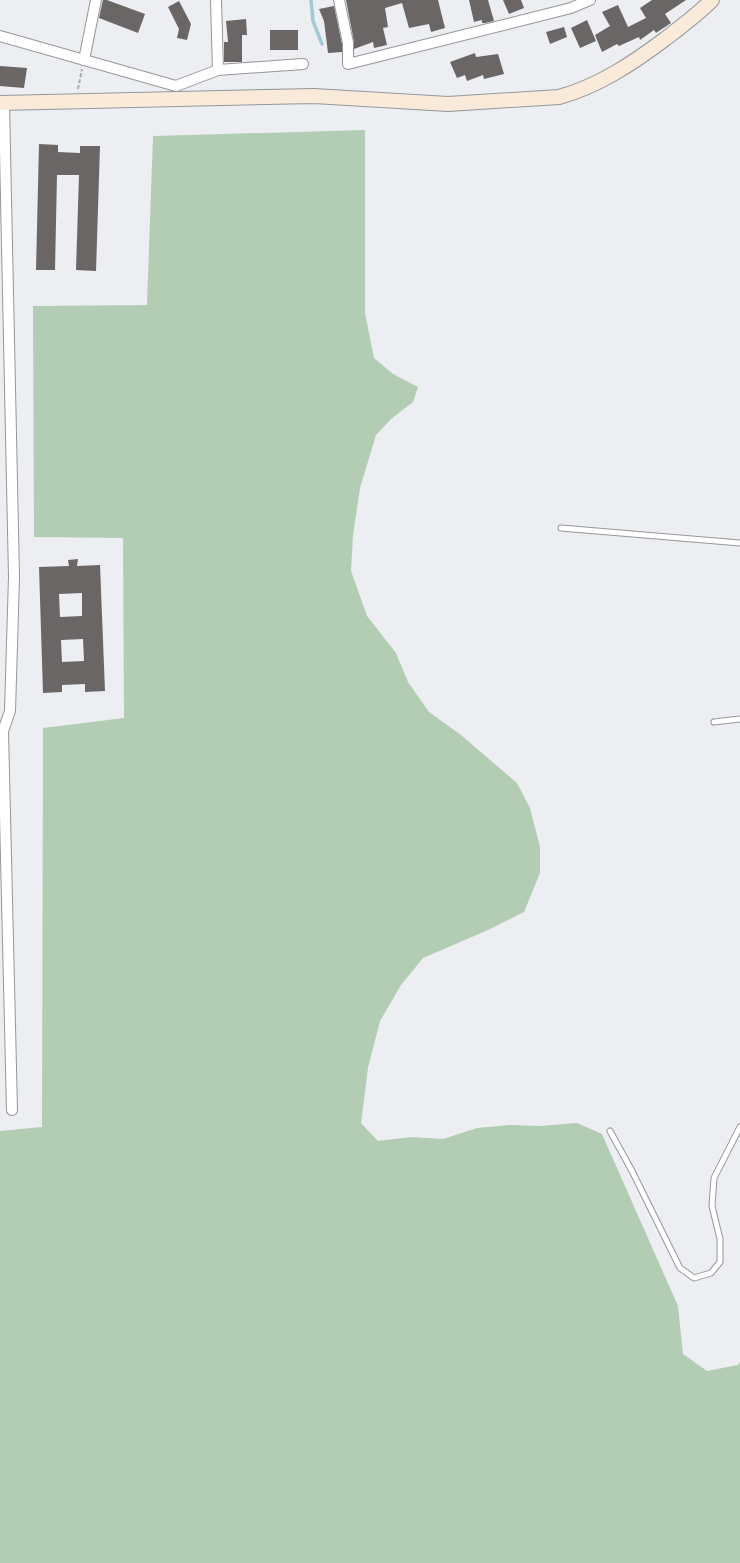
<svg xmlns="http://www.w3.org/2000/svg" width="740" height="1563" font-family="Barlow,sans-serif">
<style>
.green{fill:#b3cdb4}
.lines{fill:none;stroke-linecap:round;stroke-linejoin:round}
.stream{stroke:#a3c9d6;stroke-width:3.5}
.building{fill:#6a6665;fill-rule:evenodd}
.lane-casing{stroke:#94979a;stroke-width:7}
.street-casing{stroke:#94979a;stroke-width:12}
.secondary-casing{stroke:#94979a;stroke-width:16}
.path{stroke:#aaacaf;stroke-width:2;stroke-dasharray:4 2;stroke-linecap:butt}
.lane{stroke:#fff;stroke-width:5}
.street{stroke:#fff;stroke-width:10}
.secondary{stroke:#faeada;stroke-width:14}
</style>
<rect width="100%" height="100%" fill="#eceef2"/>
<polygon class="green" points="365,130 365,313 374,358 393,374 418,387 413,402 391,419 376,435 360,488 353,535 351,571 367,616 396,653 408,682 429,712 461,735 517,783 530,808 540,847 540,873 524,912 488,930 423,958 401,985 380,1021 368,1068 361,1123 378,1141 411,1137 443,1139 477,1128 510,1125 540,1126 577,1123 602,1134 678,1306 683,1354 707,1371 738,1365 740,1362 740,1563 0,1563 0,1131 42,1127 43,728 124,718 123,538 34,537 33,306 147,305 153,136"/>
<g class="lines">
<polyline class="stream" points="311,0 313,21 322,44"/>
</g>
<g class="building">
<polygon points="103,0 107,0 145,14 138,33 99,18"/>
<polygon points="346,0 438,0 445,28 431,32 429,24 409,28 402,3 385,8 388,27 383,28 387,45 374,48 373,42 354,49 354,42"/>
<polygon points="469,0 488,0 494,21 485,23 482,23 482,20 474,22"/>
<polygon points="503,0 521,0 524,8 509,14"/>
<polygon points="652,0 686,0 665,14 671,23 656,33 654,30 640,40 639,37 619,46 617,44 602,52 595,35 610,26 602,12 618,5 628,27 646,18 640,8"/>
<polygon points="179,1 191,24 187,40 177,38 179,29 168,7"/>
<polygon points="334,6 342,44 342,52 328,53 324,21 319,9"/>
<polygon points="246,19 247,35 242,35 242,62 224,62 224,42 228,42 226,21"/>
<polygon points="587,20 596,41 580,48 571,28"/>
<polygon points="564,27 567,37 550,44 546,32"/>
<rect x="270" y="30" width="28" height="20"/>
<polygon points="475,53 476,57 498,54 504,74 484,79 483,75 467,81 465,75 457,78 450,62"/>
<polygon points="0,66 27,68 24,88 0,86"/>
<polygon points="39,144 58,145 58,152 80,153 80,146 100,146 96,271 76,270 79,175 57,175 55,270 36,270"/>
<path d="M78 559 77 566 100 565 105 691 85 692V684L62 685V692L43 693 39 567 69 566 68 560ZM82 593V616L60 617 59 594ZM83 639 84 661 62 662 61 640Z"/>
</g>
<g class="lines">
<g class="lane-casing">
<g id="lane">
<polyline points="561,528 740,543"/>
<polyline points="714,722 740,719"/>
<polyline points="610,1131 632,1171 680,1268 694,1278 711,1273 720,1262 720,1239 712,1206 714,1178 740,1127"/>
</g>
</g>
<g class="street-casing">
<g id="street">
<polyline points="339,0 348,43 348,64 571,8 590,0"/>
<polyline points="0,36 176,86 218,70 216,0"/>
<polyline points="84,60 96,0"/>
<polyline points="218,70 303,64"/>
<polyline points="0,731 3,731 10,711 14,577 4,103"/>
<polyline points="3,731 12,1110"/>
</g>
</g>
<g class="secondary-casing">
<path id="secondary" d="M0 103 314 96 448 104 559 97C599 86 633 63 665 39 682 26 698 14 712 0"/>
</g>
<polyline class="path" points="78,89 82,69"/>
<use href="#lane" class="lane"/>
<use href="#street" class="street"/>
<use href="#secondary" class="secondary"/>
</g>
</svg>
